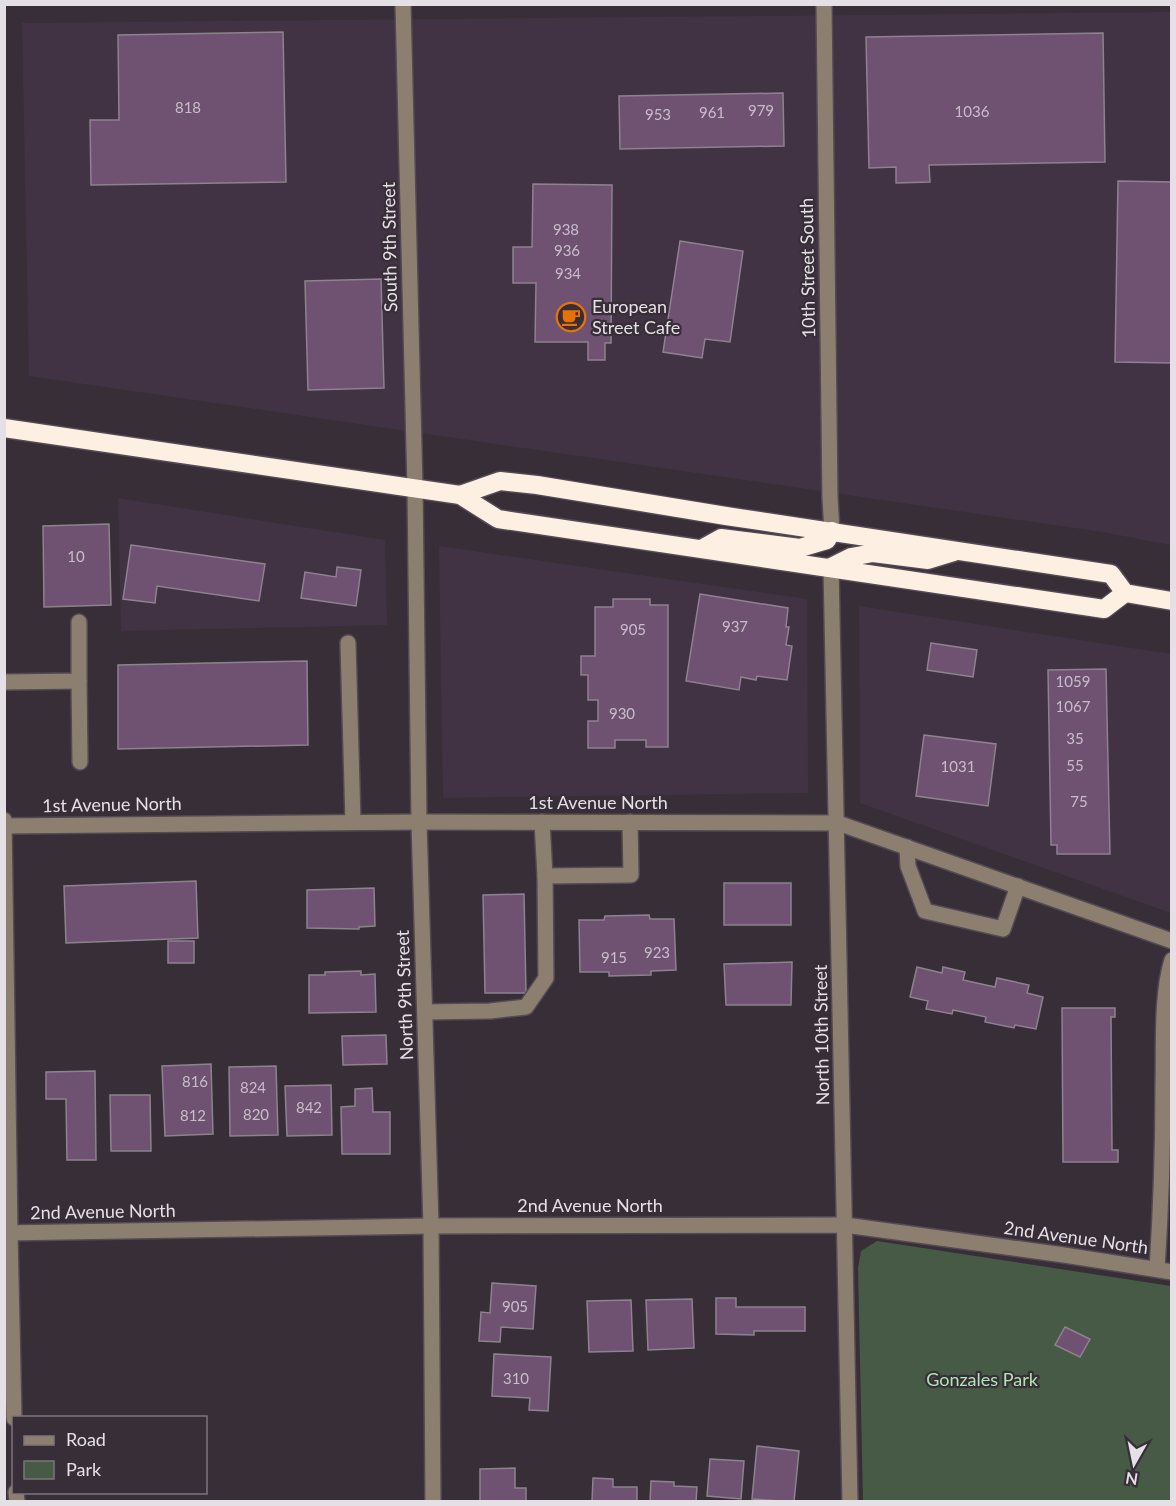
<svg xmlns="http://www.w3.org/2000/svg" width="1176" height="1506" font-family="Lato,sans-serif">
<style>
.built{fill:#413343}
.green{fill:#465a46}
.building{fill:#6f5272;stroke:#8d828e;stroke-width:1.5}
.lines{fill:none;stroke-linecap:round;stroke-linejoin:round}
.minor-casing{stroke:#534a54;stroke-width:18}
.highway-casing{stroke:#534a54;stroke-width:21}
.minor{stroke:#8d7f70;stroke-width:15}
.highway{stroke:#fdefe1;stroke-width:18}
.labels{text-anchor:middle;stroke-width:4.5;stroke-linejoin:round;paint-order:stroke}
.number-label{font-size:15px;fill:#c8bcc9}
.street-label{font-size:18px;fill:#e5dfe6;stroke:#372e38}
.poi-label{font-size:18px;fill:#e5dfe6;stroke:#372e38;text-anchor:start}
.park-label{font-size:18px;fill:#afe5b0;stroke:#372e38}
</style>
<rect width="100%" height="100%" fill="#372e38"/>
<g class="built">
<polygon points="1171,12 1171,545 1102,532 29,376 22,23"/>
<polygon points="118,498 385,540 387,625 121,631"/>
<polygon points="439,546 807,599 808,793 443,798"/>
<polygon points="859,606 1171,654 1171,913 860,803"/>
</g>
<polygon class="green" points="877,1241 1171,1286 1171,1501 863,1501 858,1268 861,1251"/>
<g class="building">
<polygon points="283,32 286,182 91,185 90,120 119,120 118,35"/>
<polygon points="1103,33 1105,162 929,165 930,182 896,183 896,167 869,168 866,37"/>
<polygon points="783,93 784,146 620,149 619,96"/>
<polygon points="1118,181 1172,182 1172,363 1115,362"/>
<polygon points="533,184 612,185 611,343 605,343 605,360 588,360 588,342 535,342 536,283 513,283 513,247 532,247"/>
<polygon points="680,241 743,251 730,342 705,339 702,358 663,352"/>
<polygon points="381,279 384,388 308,390 305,281"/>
<polygon points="109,524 111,605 44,607 43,526"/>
<polygon points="131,545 265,564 259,601 157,586 155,603 123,599"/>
<polygon points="337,567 361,570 356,606 301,598 305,572 336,577"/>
<polygon points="700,594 788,608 786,627 789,627 786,645 792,646 787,680 757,676 756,680 741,677 739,690 686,681"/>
<polygon points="613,599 650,599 650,605 668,605 668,747 646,747 646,740 615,740 615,748 588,748 588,721 598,721 598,700 588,700 588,675 581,675 581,656 595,656 595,607 613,607"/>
<polygon points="931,643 977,650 973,677 927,670"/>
<polygon points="307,661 308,745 118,749 118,665"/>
<polygon points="1106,669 1110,854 1057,854 1057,845 1051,845 1048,670"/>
<polygon points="924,735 996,744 988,806 916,796"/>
<polygon points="196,881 198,938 66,943 64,886"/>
<rect x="724" y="883" width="67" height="42"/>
<polygon points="374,888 375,926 359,927 359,929 307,928 307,890"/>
<polygon points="524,894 526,993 485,993 483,895"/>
<polygon points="649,915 650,919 674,919 676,970 651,971 651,975 609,976 609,972 580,972 579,920 604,920 605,916"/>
<rect x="168" y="941" width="26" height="22"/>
<polygon points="792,962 791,1005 726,1005 724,964"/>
<polygon points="917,967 942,973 943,967 965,972 963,980 995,987 997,978 1029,985 1027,993 1043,997 1036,1029 1015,1025 1014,1028 985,1022 986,1017 953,1010 952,1014 926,1009 928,1001 910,997"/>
<polygon points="361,971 361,975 375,974 376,1012 309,1013 309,975 325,975 325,972"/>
<polygon points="1062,1008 1115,1008 1115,1017 1111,1017 1112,1150 1118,1150 1118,1162 1063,1162"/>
<polygon points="386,1035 387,1064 343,1065 342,1036"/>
<polygon points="211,1064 213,1134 165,1136 162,1066"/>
<polygon points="276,1066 278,1135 230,1136 229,1067"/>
<polygon points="95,1071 96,1160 67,1160 66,1099 46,1099 46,1072"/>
<polygon points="331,1085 332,1135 287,1136 285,1086"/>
<polygon points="372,1088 373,1112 390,1112 390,1154 342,1154 341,1107 355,1106 355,1089"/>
<polygon points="110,1095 150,1095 151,1151 111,1151"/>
<polygon points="492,1283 536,1286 533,1329 501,1327 500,1342 479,1341 481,1312 490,1313"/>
<polygon points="716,1298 736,1298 736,1307 805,1307 805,1331 754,1331 754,1335 716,1334"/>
<polygon points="692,1299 694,1348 648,1350 646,1300"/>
<polygon points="631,1300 633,1351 589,1352 587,1301"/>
<polygon points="1065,1327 1090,1339 1080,1357 1055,1345"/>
<polygon points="494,1354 551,1357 548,1411 529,1410 530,1398 492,1396"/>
<polygon points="757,1446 799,1451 794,1502 752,1499"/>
<polygon points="710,1459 744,1461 741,1499 707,1496"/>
<polygon points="515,1468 515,1488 526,1488 526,1502 480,1502 480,1469"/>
<polygon points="593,1478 613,1479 613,1487 637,1487 637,1502 592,1502"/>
<polygon points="651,1481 674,1482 674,1486 697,1487 696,1502 650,1502"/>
</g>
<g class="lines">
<g class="minor-casing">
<g id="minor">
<polyline points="403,4 415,488 419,822 431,1226 433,1502"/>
<polyline points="824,4 830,498 832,531"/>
<polyline points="831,567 850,1502"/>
<polyline points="348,643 353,822"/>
<polyline points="79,681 80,762"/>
<polyline points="4,682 79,681 79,622"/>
<polyline points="4,820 10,1233 14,1418"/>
<polyline points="542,822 545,876 631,875 630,822"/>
<polyline points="4,826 419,822 838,823 1172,941"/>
<polyline points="907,847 908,866 925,911 1003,929 1018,886"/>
<polyline points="425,1012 490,1011 526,1007 546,978 545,876"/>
<polyline points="4,1233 431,1226 845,1225 1064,1255 1172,1272"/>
<path d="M1157 1269C1161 1208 1163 1146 1163 1084 1164 1049 1161 993 1172 960"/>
<polyline points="16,1492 17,1502"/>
</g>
</g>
<g class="highway-casing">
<g id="highway">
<polyline points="4,428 460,495 498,519 1104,609 1125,593"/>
<polyline points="460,495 500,481 537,485 726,516 1111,574 1125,593 1172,601"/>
<polyline points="703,548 721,538 800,548 827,540 832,531"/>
<polyline points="831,567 851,557 873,553 928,560 954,552"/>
</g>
</g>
<use href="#minor" class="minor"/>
<use href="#highway" class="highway"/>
</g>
<defs>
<g id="cafe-ring" transform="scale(1.5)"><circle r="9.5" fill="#372e38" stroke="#e8710a" stroke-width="1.5"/><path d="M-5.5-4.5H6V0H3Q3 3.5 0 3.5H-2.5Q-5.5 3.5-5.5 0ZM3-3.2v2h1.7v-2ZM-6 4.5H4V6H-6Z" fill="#e8710a"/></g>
</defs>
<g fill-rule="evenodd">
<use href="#cafe-ring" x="571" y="317"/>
</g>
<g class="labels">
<g class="number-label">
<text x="188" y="113">818</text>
<text x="761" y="116">979</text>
<text x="972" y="117">1036</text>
<text x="712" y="118">961</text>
<text x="658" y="120">953</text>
<text x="566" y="235">938</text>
<text x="567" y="256">936</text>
<text x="568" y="279">934</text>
<text x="76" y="562">10</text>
<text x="735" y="632">937</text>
<text x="633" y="635">905</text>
<text x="1073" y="687">1059</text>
<text x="1073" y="712">1067</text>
<text x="622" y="719">930</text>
<text x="1075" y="744">35</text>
<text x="1075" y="771">55</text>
<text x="958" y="772">1031</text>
<text x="1079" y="807">75</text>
<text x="657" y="958">923</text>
<text x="614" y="963">915</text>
<text x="195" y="1087">816</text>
<text x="253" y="1093">824</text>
<text x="309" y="1113">842</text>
<text x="256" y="1120">820</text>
<text x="193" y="1121">812</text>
<text x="515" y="1312">905</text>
<text x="516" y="1384">310</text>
</g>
<g class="street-label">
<text transform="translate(390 247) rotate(-91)" y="6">South 9th Street</text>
<text transform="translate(808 268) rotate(-91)" y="6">10th Street South</text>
<text x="598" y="809">1st Avenue North</text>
<text transform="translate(112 805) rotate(-1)" y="6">1st Avenue North</text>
<text transform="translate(405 995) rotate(-92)" y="6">North 9th Street</text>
<text transform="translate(822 1035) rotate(-91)" y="6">North 10th Street</text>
<text x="590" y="1212">2nd Avenue North</text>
<text transform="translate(103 1212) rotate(-1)" y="6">2nd Avenue North</text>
<text transform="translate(1076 1238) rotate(8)" y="6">2nd Avenue North</text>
</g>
<g class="poi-label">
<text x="592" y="313">European<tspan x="592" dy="21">Street Cafe</tspan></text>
</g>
<g class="park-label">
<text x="982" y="1386">Gonzales Park</text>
</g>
</g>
<rect width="1176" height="1506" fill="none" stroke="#e5dfe6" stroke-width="12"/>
<rect x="12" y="1416" width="195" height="78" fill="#372e38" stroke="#7d757e" stroke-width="1.5"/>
<rect x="24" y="1436" width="30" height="9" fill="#8d7f70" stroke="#7d757e" stroke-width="1.5"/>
<text x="66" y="1446" font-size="18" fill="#e5dfe6">Road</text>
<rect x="24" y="1461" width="30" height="18" fill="#465a46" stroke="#7d757e" stroke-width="1.5"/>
<text x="66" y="1476" font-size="18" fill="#e5dfe6">Park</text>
<g transform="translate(1134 1464) rotate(189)" stroke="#372e38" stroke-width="4.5" paint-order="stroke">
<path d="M0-4.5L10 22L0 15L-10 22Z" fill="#e5dfe6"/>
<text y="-9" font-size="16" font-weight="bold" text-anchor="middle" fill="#e5dfe6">N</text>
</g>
</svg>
